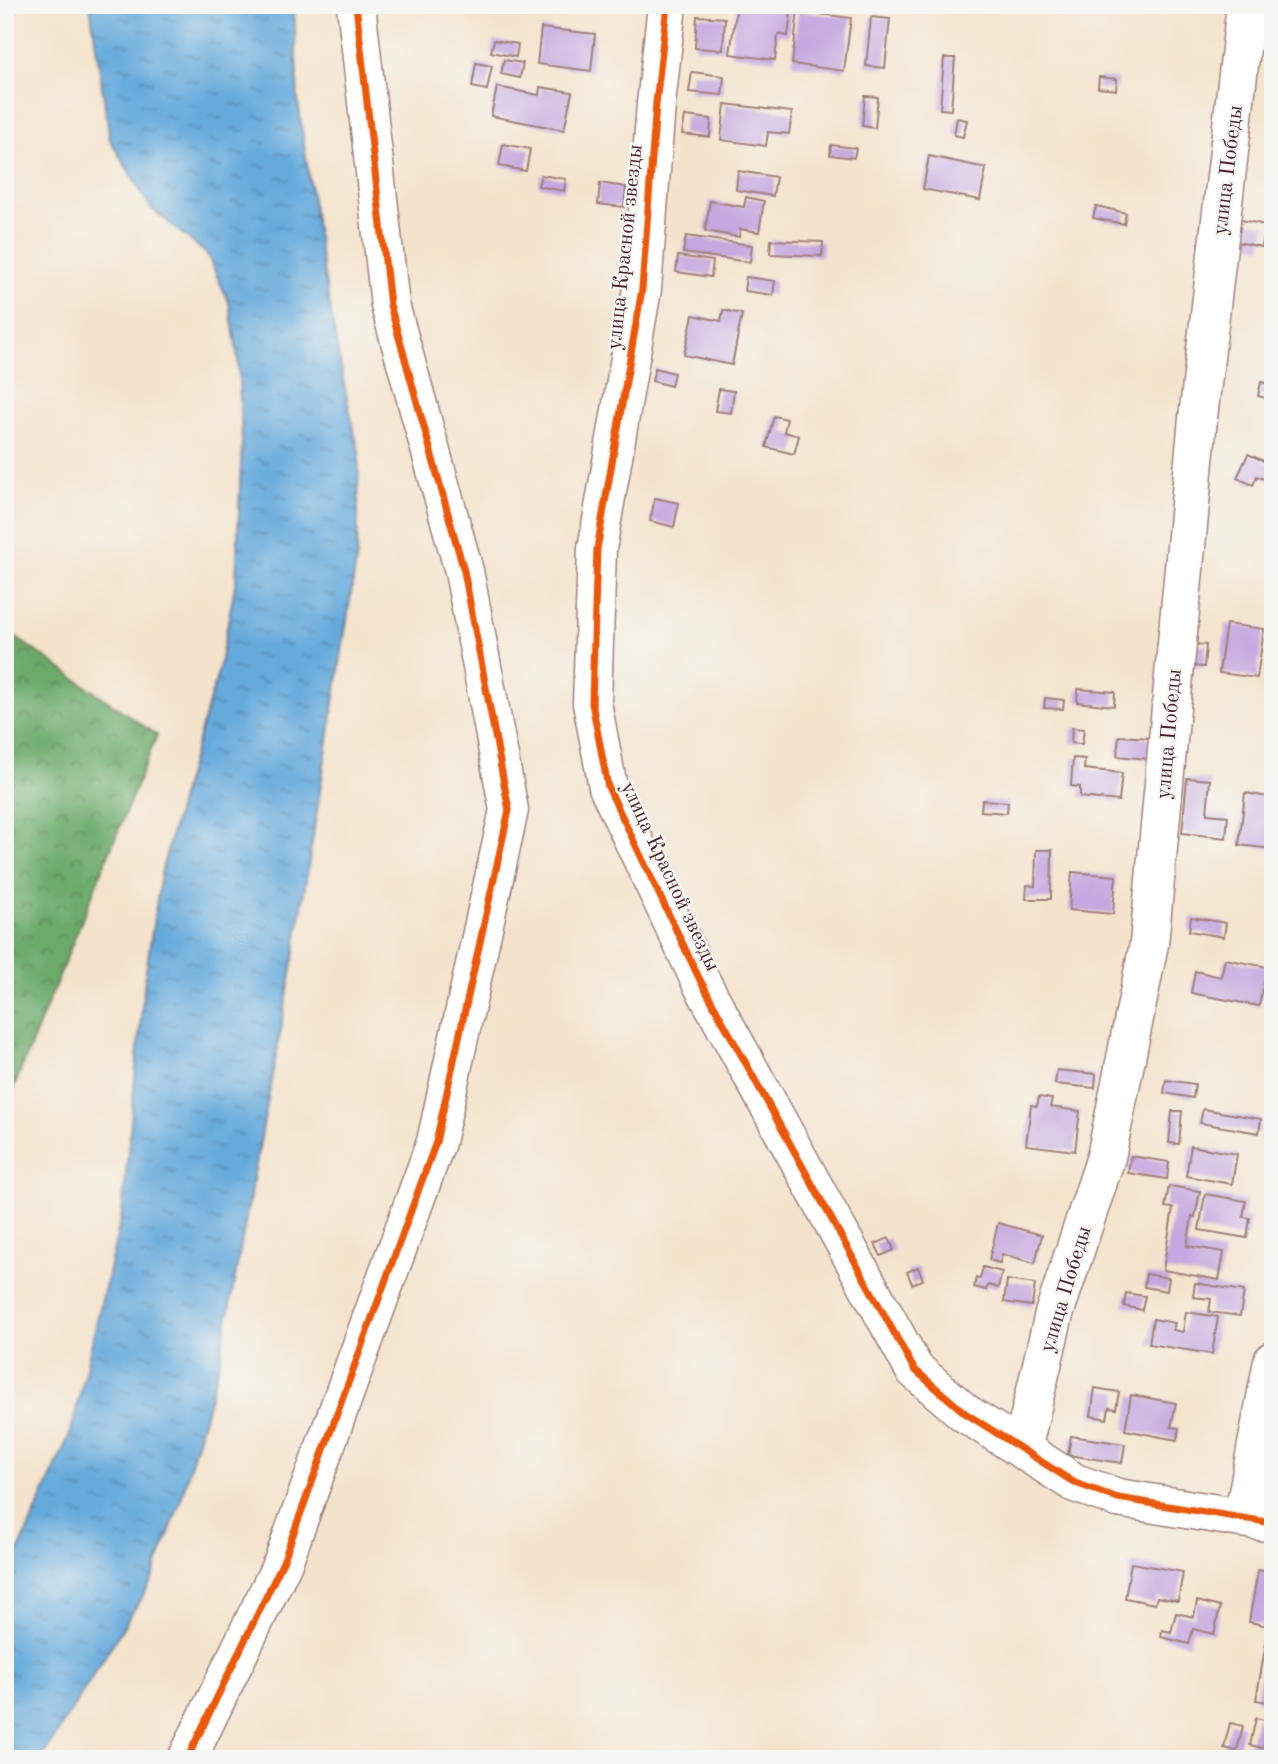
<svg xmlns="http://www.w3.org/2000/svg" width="1278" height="1764" font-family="'Old Standard TT',serif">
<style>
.forest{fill:url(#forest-crowns);stroke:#5b644b;stroke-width:2}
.water{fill:url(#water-ripples);stroke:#586484;stroke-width:2}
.building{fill:#c6a7df}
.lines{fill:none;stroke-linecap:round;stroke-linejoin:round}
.minor-casing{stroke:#9f817c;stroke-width:41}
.minor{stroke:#fff;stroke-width:38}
.cycleway-casing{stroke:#f6f6f2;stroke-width:11}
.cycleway{stroke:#e8590c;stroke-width:7}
.labels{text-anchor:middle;stroke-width:5;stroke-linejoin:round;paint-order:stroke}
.street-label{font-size:21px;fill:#4a1f2b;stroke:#f6f6f2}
</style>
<defs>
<pattern id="forest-crowns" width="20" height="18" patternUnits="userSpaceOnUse" patternTransform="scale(1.75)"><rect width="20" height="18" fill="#6caa6b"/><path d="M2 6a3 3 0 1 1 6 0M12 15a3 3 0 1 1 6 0" fill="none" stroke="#5b8a58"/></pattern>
<pattern id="water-ripples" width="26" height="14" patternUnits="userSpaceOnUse" patternTransform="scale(1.75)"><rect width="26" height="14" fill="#66aadc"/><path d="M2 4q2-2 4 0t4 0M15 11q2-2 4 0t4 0" fill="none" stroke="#568ab3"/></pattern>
</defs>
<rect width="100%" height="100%" fill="#f6f6f2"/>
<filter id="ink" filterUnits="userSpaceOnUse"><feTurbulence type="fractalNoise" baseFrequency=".0143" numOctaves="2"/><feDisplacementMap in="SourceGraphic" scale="14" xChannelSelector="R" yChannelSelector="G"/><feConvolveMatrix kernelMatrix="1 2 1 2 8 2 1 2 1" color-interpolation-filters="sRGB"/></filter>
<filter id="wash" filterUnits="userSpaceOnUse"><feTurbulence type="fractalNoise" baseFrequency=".00686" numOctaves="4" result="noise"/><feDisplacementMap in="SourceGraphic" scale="28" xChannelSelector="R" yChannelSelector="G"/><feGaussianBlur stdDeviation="1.57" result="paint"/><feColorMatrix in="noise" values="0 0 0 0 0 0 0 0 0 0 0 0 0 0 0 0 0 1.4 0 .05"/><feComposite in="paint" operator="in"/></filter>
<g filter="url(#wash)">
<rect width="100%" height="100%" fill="#f4e3cc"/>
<polygon class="forest" points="5,630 157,735 5,1109"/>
<polygon class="water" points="90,5 294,5 298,102 319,247 344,385 359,452 357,556 292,969 219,1364 180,1503 151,1582 41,1759 5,1759 5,1582 71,1432 122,1214 145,977 161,874 184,786 219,669 236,580 240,488 242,441 238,358 229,302 207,254 151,208 110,140"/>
<g id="blocks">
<g class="building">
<polygon points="737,5 792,5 788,36 778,34 775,60 730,54"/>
<polygon points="798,11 851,18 844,71 792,64"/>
<polygon points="697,16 725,18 723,50 695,48"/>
<polygon points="871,17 890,19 885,68 866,66"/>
<polygon points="541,28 595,34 591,71 537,64"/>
<polygon points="494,40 518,44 516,57 491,52"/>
<polygon points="944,58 955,58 951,110 940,109"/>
<polygon points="504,60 523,63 520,78 501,74"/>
<polygon points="476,63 492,66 487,90 472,87"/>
<polygon points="692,72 724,76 722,95 689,92"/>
<polygon points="1099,77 1117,79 1116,90 1098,88"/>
<polygon points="497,87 539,95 540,87 572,92 564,130 491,116"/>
<polygon points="865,96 878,97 875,128 862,126"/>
<polygon points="725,104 792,112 789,134 768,132 766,146 721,140"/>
<polygon points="685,116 711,119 710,137 682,134"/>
<polygon points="957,118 967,120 963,137 954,135"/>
<polygon points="503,144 530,149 526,171 499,166"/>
<polygon points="831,145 856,148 854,158 830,155"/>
<polygon points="929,156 986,168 980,200 923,189"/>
<polygon points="738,171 776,177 773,196 736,190"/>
<polygon points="541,175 566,179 564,191 538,186"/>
<polygon points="600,183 626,187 624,207 598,204"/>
<polygon points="746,197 764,201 759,232 740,229 739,237 705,231 710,201 744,207"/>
<polygon points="1096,206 1126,213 1124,224 1093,218"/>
<polygon points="1241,220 1266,225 1262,247 1237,242"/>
<polygon points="686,236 752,245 750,262 683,253"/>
<polygon points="771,240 823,242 822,256 770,254"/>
<polygon points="678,256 713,261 711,277 676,272"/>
<polygon points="746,277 775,281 773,295 744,291"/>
<polygon points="723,310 742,314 732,365 684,355 693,315 721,321"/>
<polygon points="655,368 674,373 671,386 652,381"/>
<polygon points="1261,382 1273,385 1273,400 1258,396"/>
<polygon points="719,389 734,391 731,413 715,411"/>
<polygon points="774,416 787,419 784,432 799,436 794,454 766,447"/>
<polygon points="1248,454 1273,465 1271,482 1257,476 1253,485 1237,478"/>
<polygon points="655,498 679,503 674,527 650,521"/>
<polygon points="1226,624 1264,629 1257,678 1219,673"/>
<polygon points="1191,644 1206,645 1204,667 1190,666"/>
<polygon points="1078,689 1115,692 1114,706 1077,702"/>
<polygon points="1045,698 1064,700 1063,709 1044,708"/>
<polygon points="1072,728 1084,729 1082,744 1071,743"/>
<polygon points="1119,736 1150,738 1148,759 1117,756"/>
<polygon points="1073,758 1085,759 1084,769 1122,773 1119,801 1080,797 1080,787 1071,786"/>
<polygon points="1187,778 1210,780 1207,814 1228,816 1226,838 1182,833"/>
<polygon points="1245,793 1269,797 1268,806 1273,807 1273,849 1239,845"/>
<polygon points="982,800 1008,802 1007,813 981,811"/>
<polygon points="1036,850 1052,850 1051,899 1026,899 1027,885 1035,886"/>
<polygon points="1072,872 1116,876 1113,914 1069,910"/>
<polygon points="1191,917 1226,923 1224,937 1189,931"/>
<polygon points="1225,959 1267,967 1259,1006 1191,993 1195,971 1221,977"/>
<polygon points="1057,1070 1096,1074 1095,1088 1055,1084"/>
<polygon points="1166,1080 1195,1084 1193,1098 1164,1093"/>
<polygon points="1039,1097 1052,1099 1050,1107 1080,1111 1075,1151 1026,1145 1031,1105 1037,1106"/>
<polygon points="1203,1109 1261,1119 1259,1133 1200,1123"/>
<polygon points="1172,1111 1182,1111 1179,1144 1169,1143"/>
<polygon points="1191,1146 1237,1154 1232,1184 1186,1176"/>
<polygon points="1131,1156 1169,1162 1167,1179 1128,1173"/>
<polygon points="1169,1186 1200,1191 1195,1217 1192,1216 1187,1246 1224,1252 1219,1280 1163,1270 1173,1208 1165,1207"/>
<polygon points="1205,1194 1246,1201 1243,1217 1250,1218 1247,1238 1199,1230"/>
<polygon points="998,1223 1042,1235 1035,1263 1002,1254 1000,1263 989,1260"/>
<polygon points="889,1238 894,1250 881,1256 875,1244"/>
<polygon points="918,1267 923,1280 912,1284 907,1272"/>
<polygon points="983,1267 1002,1272 998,1288 988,1285 986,1290 974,1287 976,1278 980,1279"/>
<polygon points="1146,1274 1169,1278 1167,1291 1144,1287"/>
<polygon points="1007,1280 1035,1284 1032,1306 1004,1302"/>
<polygon points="1195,1283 1244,1291 1240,1316 1209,1312 1211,1299 1193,1297"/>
<polygon points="1126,1293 1145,1296 1142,1310 1124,1306"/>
<polygon points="1186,1312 1218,1317 1212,1354 1149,1344 1153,1319 1175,1323 1173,1330 1183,1332"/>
<polygon points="1095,1388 1119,1392 1116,1409 1109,1408 1107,1419 1091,1416"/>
<polygon points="1131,1395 1176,1403 1171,1427 1179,1428 1177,1440 1125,1430"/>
<polygon points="1071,1436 1125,1444 1122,1463 1068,1455"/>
<polygon points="1131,1563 1183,1572 1178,1601 1157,1597 1155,1604 1125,1598"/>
<polygon points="1258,1570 1273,1573 1273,1627 1249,1622"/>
<polygon points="1197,1601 1220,1607 1214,1634 1193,1629 1189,1644 1161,1637 1162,1630 1171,1632 1176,1613 1194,1617"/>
<polygon points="1267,1637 1273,1638 1273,1703 1256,1700"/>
<polygon points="1256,1718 1269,1721 1263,1748 1250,1745"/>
<polygon points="1230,1723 1243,1726 1237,1751 1224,1748"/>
</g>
</g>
</g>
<g filter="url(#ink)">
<use href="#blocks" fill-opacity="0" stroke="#9f817c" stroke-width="2"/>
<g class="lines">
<g class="minor-casing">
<g id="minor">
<polyline points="667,5 656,104 642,289 597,549 592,703 608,787 700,980 914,1369 965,1413 1075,1483 1118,1498 1273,1523"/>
<polyline points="1022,1449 1054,1314 1106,1157 1149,944 1198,418 1246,5"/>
<polyline points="1243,1518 1273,1361"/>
<polyline points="187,1759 283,1562 436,1142 509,810 464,571 390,305 356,5"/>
</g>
</g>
<use href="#minor" class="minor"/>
<g class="cycleway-casing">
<g id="cycleway">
<polyline points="667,5 656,104 642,289 597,549 592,703 608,787 700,980 914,1369 965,1413 1075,1483 1118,1498 1273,1523"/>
<polyline points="187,1759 283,1562 436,1142 509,810 464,571 390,305 356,5"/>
</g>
</g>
<use href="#cycleway" class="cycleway"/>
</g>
</g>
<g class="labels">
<g class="street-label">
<text transform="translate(1227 170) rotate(-83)" y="7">улица Победы</text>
<text transform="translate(624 247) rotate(-84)" y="7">улица Красной звезды</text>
<text transform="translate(1168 734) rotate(-85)" y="7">улица Победы</text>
<text transform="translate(671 876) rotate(65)" y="7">улица Красной звезды</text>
<text transform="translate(1065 1289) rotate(-73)" y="7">улица Победы</text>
</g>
</g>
<rect width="1278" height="1764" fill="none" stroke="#f6f6f2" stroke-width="28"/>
</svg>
